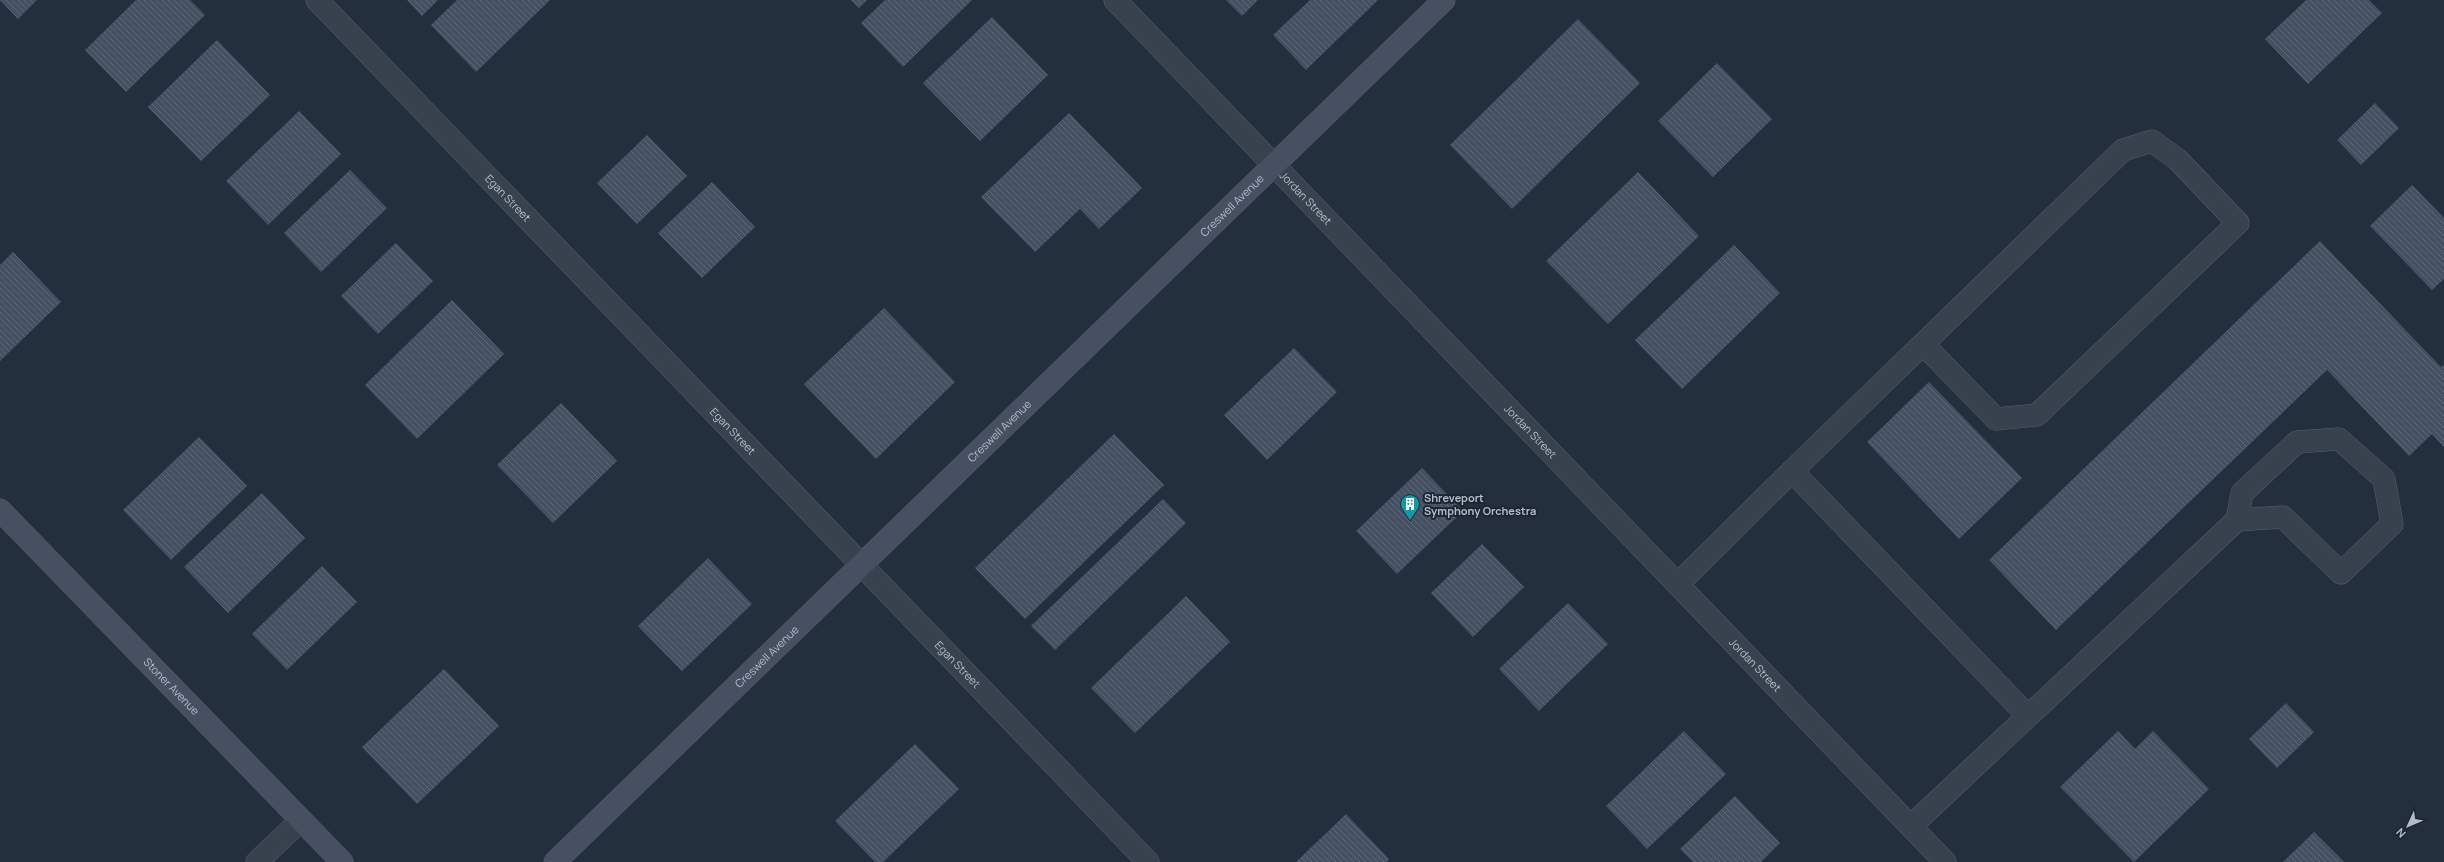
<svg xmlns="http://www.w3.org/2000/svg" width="2444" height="862" font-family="Manrope,sans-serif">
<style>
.building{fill:url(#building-back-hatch)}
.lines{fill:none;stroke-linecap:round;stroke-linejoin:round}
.lane-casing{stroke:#565f6c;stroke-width:23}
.street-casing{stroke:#565f6c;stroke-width:23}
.secondary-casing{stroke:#565f6c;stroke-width:23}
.lane{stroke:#38414e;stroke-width:22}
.street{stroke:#38414e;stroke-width:22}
.secondary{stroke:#465061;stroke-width:22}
.labels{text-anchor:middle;stroke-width:4;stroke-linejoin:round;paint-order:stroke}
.street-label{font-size:11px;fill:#b4bcc9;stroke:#1d2633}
.poi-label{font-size:11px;font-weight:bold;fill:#b4bcc9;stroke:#1d2633;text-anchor:start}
</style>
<defs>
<pattern id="building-back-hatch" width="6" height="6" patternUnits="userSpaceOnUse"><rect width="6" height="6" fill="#455162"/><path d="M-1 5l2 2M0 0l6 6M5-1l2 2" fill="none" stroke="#5d6877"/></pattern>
</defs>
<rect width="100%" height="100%" fill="#242f3e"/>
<g class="building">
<polygon points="0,0 37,0 18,19"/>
<polygon points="136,0 190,0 205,15 126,92 85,50"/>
<polygon points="407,0 438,0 422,16"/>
<polygon points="457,0 550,0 476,72 431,25"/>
<polygon points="851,0 867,0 859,8"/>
<polygon points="885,0 972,0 903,67 861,23"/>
<polygon points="1226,0 1258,0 1242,16"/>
<polygon points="1310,0 1378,0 1306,70 1273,35"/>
<polygon points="2306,0 2369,0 2382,13 2308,84 2265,39"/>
<polygon points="992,17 1048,75 980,141 923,83"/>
<polygon points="1578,19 1640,83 1512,209 1450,145"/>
<polygon points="217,40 270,95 201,161 148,107"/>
<polygon points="1717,63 1772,119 1713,177 1658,121"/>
<polygon points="2375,103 2399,128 2361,165 2337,140"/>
<polygon points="299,111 341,154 268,225 226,181"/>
<polygon points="1069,113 1142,188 1099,229 1080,209 1035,252 981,197"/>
<polygon points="647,135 687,176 637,224 597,183"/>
<polygon points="350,170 387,208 321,272 284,233"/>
<polygon points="1638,172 1699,236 1608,324 1546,261"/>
<polygon points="712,182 755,227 702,278 658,233"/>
<polygon points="2412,185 2444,218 2444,279 2432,290 2370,226"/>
<polygon points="2320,241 2441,367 2444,365 2444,447 2432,434 2409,456 2327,370 2056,630 1989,560"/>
<polygon points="396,243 433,281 378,334 341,296"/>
<polygon points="1734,245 1780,293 1682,389 1635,340"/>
<polygon points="13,252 61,302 0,361 0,265"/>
<polygon points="452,300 504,354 417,439 365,385"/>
<polygon points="884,308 955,382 876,459 804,384"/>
<polygon points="1294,348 1337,392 1267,460 1224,415"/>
<polygon points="1929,382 2022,478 1959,539 1867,442"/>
<polygon points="561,403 617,461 553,523 497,465"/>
<polygon points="1114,434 1164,485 1025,619 975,568"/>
<polygon points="199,437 247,486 171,560 123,510"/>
<polygon points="1422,468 1463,511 1397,574 1356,531"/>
<polygon points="262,493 305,538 228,613 184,567"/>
<polygon points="1163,499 1186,523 1055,650 1031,626"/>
<polygon points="1482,544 1524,587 1473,637 1431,593"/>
<polygon points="708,558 752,604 682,671 638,626"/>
<polygon points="322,566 357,602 287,670 252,634"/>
<polygon points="1186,596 1230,642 1135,733 1091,688"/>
<polygon points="1568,603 1608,644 1539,711 1499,669"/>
<polygon points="444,669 499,726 417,804 362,747"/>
<polygon points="2286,703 2314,732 2277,768 2249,739"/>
<polygon points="1684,731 1726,774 1647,849 1606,806"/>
<polygon points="2118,731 2135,749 2153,731 2209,789 2134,862 2060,787"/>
<polygon points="915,744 959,789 883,862 875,862 835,821"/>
<polygon points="1735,796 1780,843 1761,862 1693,862 1680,849"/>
<polygon points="1346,814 1389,859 1387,862 1296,862"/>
<polygon points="2314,832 2344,862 2283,862"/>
</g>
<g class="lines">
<g class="lane-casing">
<g id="lane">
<polyline points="1923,344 1996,419 2037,415 2238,223 2177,159 2152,141 2123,150 1792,471 2028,716"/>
<polyline points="1678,584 1792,471"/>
<polyline points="1911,826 2237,520 2283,517 2341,573 2392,524 2384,479 2339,439 2297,442 2242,493 2237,520"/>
<polyline points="257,862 301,820"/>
</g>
</g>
<g class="street-casing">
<g id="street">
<path id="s1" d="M317 0 1148 862"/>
<path id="s2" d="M1115 0 1945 862"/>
</g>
</g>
<g class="secondary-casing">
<g id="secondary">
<path id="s3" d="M0 510 342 862"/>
<path id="s4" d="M555 862 1444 0"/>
</g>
</g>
<use href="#lane" class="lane"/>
<use href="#street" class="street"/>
<use href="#secondary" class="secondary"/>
</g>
<defs>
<g id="building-pin" transform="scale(1)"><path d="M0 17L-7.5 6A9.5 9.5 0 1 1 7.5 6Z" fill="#0f9aa8" stroke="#1d2633"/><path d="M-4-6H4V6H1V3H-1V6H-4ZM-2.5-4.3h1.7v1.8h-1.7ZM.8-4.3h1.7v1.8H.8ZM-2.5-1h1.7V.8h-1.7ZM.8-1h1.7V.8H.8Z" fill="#fff"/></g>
</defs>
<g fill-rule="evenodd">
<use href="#building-pin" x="1410" y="504"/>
</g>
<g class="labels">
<g class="street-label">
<text dy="4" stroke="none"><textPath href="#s1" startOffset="275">Egan Street</textPath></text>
<text dy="4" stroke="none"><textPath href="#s2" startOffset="275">Jordan Street</textPath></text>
<text dy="4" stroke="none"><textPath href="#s4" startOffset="943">Creswell Avenue</textPath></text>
<text dy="4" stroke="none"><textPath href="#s1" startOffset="599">Egan Street</textPath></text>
<text dy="4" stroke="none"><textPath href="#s4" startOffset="619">Creswell Avenue</textPath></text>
<text dy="4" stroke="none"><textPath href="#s2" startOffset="599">Jordan Street</textPath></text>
<text dy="4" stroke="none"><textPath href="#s4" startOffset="295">Creswell Avenue</textPath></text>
<text dy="4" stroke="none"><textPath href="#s1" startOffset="923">Egan Street</textPath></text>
<text dy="4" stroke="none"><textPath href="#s2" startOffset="923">Jordan Street</textPath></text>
<text dy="4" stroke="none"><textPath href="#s3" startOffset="246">Stoner Avenue</textPath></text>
</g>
<g class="poi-label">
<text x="1424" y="502">Shreveport<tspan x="1424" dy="13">Symphony Orchestra</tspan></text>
</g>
</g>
<g transform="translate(2408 826) rotate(226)" stroke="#1d2633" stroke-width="3" paint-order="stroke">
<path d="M0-3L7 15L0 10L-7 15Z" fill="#b4bcc9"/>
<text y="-6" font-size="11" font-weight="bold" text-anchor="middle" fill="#b4bcc9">N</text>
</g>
</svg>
